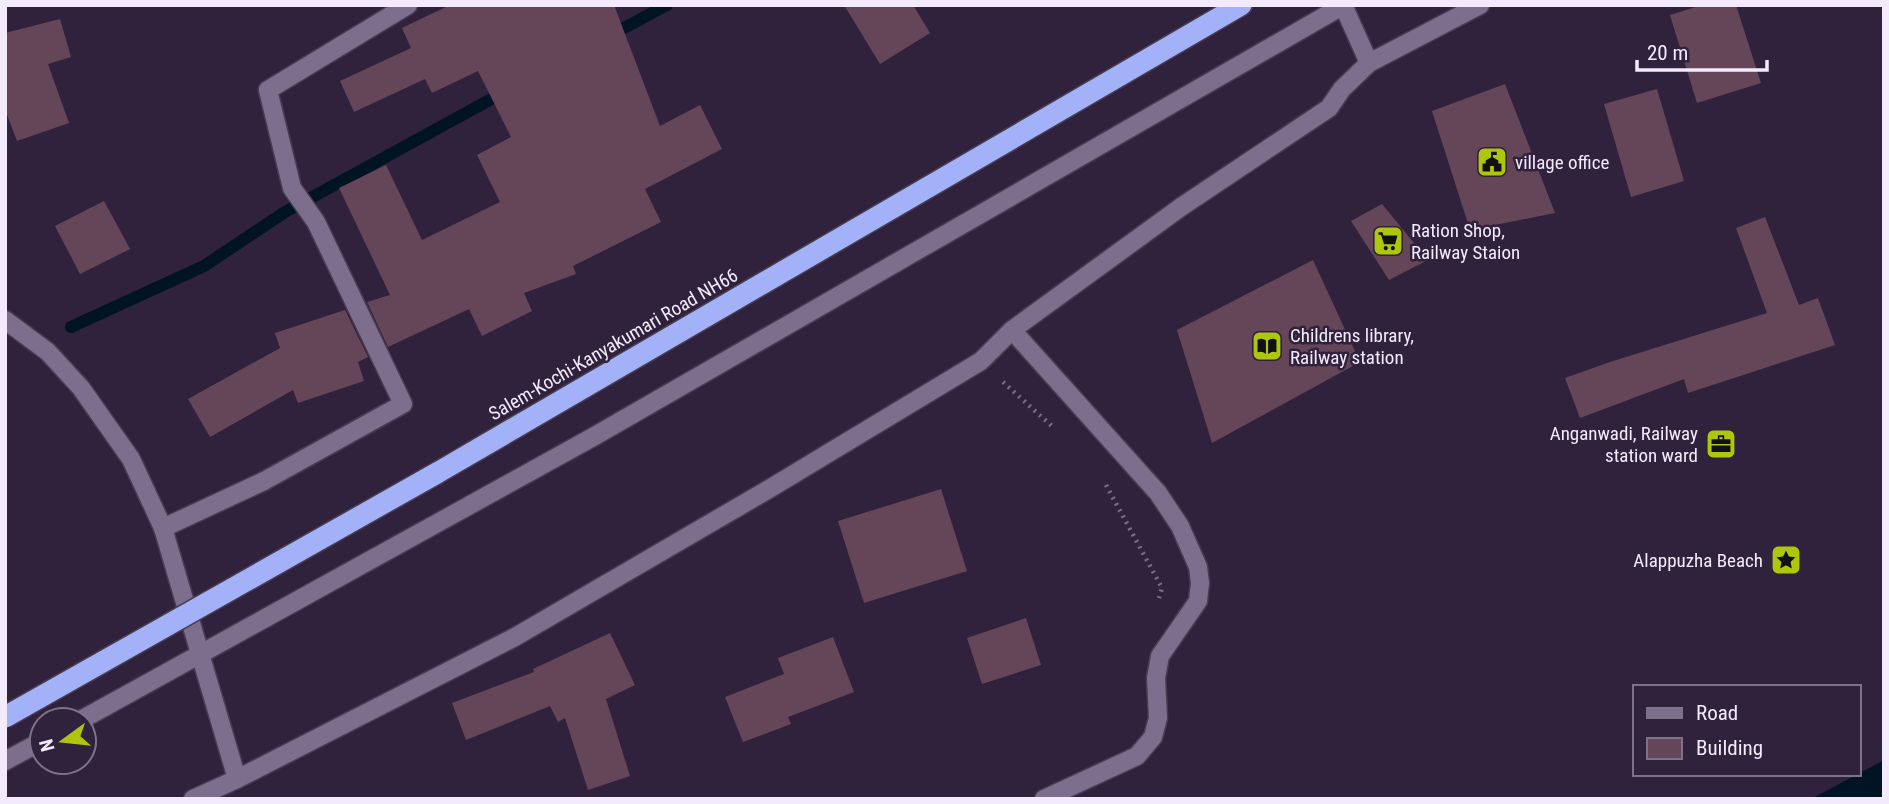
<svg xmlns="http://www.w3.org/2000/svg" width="1889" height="804" font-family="'Roboto Condensed',sans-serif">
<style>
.water{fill:#001424}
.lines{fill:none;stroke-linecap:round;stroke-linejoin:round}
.stream{stroke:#001424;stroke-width:12}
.building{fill:#654659}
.street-casing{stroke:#483c52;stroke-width:21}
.secondary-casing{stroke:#483c52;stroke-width:21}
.highway-casing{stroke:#483c52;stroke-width:24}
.path{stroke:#7a6e85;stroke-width:4.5;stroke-dasharray:2 5;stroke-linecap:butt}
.street{stroke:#7e6e8d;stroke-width:18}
.secondary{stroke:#7e6e8d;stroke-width:18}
.highway{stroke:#a3b2f8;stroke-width:21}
.highway-bridge-casing{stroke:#483c52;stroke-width:24;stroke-linecap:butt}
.highway-bridge{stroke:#a3b2f8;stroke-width:21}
.labels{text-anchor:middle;stroke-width:5;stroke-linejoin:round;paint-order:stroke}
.poi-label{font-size:19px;fill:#f3eafb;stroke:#30223c;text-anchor:start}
.street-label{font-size:19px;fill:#f3eafb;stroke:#30223c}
</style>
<rect width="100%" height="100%" fill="#30223c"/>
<polygon class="water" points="1884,760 1884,799 1811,799"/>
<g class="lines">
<g class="stream">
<polyline points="609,36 667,5"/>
<polyline points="71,327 204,266 285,212 506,91"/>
</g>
</g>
<g class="building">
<polygon points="450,5 614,5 660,126 700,105 722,149 645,189 661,222 573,266 576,274 524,293 532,311 482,336 469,309 388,347 367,302 390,295 339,188 386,165 422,240 500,202 477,155 511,137 478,71 432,93 425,79 354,112 340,81 411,48 402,28"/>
<polygon points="844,5 913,5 930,33 880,64"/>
<polygon points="1702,5 1736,5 1761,83 1697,103 1670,15"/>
<polygon points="60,19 71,57 48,64 69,123 17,141 5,109 5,33"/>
<polygon points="1505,84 1555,213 1470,230 1432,111"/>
<polygon points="1657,89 1684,181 1631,197 1604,104"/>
<polygon points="104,201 130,249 80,274 55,226"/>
<polygon points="1382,204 1428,260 1389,280 1351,221"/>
<polygon points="1765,217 1799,305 1818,298 1835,345 1688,393 1684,379 1580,418 1565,378 1610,362 1767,313 1736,228"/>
<polygon points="1313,260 1360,362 1212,443 1177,330"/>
<polygon points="345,310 368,357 358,362 364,381 298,403 293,390 210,437 188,399 280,348 275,333"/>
<polygon points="941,489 967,571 864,603 838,521"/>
<polygon points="1026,618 1041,665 982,684 967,638"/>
<polygon points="610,633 635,685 606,699 630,776 588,790 565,718 558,722 550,706 466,740 452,703 534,672 533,669"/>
<polygon points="833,637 854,692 788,717 791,724 743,742 725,697 784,674 778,658"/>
</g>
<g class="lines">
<g class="street-casing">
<g id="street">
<polyline points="1343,5 1369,63"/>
<polyline points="5,320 48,352 81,388 131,459 163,528 237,779"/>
<polyline points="1012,330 1158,493 1180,526 1198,567 1200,583 1198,601 1160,656 1156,678 1158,718 1153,737 1137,756 1044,799"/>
<polyline points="163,528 264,481 403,404 316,222 292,188 268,90 408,5"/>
<polyline points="193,799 237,779 515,637 769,489 981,361 1012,330 1181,207 1329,108 1342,89 1369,63 1480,5"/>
</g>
</g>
<g class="secondary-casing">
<g id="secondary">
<polyline points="81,720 593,437 1344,5"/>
<polyline points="5,761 42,741"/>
</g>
</g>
<g class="highway-casing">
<polyline id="highway" points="437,473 1241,5"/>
</g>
<g class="path">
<polyline points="1003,382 1054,428"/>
<polyline points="1106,485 1162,588 1159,598"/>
</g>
<use href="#street" class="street"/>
<use href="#secondary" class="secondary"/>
<use href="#highway" class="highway"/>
<g class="highway-bridge-casing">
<polyline id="highway-bridge" points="5,717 437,473"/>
</g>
<use href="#highway-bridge" class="highway-bridge"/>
</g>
<defs>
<g id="civic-square" transform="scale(1.575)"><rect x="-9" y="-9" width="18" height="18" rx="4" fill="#aec60b" stroke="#30223c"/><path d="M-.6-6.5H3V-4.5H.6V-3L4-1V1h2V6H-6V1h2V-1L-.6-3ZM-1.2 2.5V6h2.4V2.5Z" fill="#111"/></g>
<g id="supermarket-square" transform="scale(1.575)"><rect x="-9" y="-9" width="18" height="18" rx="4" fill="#aec60b" stroke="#30223c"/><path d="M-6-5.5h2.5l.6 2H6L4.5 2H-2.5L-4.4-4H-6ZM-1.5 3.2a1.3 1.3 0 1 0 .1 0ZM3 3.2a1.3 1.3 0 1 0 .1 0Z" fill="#111"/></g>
<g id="library-square" transform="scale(1.575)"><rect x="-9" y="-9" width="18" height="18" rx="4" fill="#aec60b" stroke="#30223c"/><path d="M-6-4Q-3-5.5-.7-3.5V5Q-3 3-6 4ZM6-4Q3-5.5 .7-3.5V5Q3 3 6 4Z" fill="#111"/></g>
<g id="office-square" transform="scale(1.575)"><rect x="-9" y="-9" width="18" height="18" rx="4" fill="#aec60b" stroke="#30223c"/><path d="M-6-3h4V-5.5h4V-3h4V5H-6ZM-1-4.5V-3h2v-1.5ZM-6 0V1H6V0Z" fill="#111"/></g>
<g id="sight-square" transform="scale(1.575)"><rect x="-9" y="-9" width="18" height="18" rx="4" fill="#aec60b" stroke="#30223c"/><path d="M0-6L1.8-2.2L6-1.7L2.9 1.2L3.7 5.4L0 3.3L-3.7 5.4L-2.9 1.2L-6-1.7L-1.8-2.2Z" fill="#111"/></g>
</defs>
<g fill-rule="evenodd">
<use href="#civic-square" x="1492" y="162"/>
<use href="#supermarket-square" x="1388" y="241"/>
<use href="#library-square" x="1267" y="346"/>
<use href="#office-square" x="1721" y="444"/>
<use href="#sight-square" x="1786" y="560"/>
</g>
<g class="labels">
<g class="poi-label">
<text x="1515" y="169">village office</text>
<text x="1411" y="237">Ration Shop,<tspan x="1411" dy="22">Railway Staion</tspan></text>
<text x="1290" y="342">Childrens library,<tspan x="1290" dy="22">Railway station</tspan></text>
<text x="1698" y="440" text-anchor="end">Anganwadi, Railway<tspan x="1698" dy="22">station ward</tspan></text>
<text x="1763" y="567" text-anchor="end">Alappuzha Beach</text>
</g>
<g class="street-label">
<text transform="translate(613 344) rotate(-30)" y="7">Salem-Kochi-Kanyakumari Road NH66</text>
</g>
</g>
<rect width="1889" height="804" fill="none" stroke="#f3eafb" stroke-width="14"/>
<rect x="1633" y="685" width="228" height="91" fill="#30223c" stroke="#7e7288" stroke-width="2"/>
<rect x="1647" y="708" width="35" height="10" fill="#7e6e8d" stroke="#7e7288" stroke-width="2"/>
<text x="1696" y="720" font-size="21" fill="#f3eafb">Road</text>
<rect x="1647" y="738" width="35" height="21" fill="#654659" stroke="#7e7288" stroke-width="2"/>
<text x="1696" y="755" font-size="21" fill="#f3eafb">Building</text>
<g transform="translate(63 741) rotate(255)"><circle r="33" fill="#30223c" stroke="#7e7288" stroke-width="2"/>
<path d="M0-5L12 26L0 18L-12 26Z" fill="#aec60b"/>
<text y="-10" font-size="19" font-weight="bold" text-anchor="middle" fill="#f3eafb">N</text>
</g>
<path d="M1637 60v10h130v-10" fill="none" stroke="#f3eafb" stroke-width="3.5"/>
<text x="1647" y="60" font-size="21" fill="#f3eafb" stroke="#30223c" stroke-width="5" paint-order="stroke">20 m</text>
</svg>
